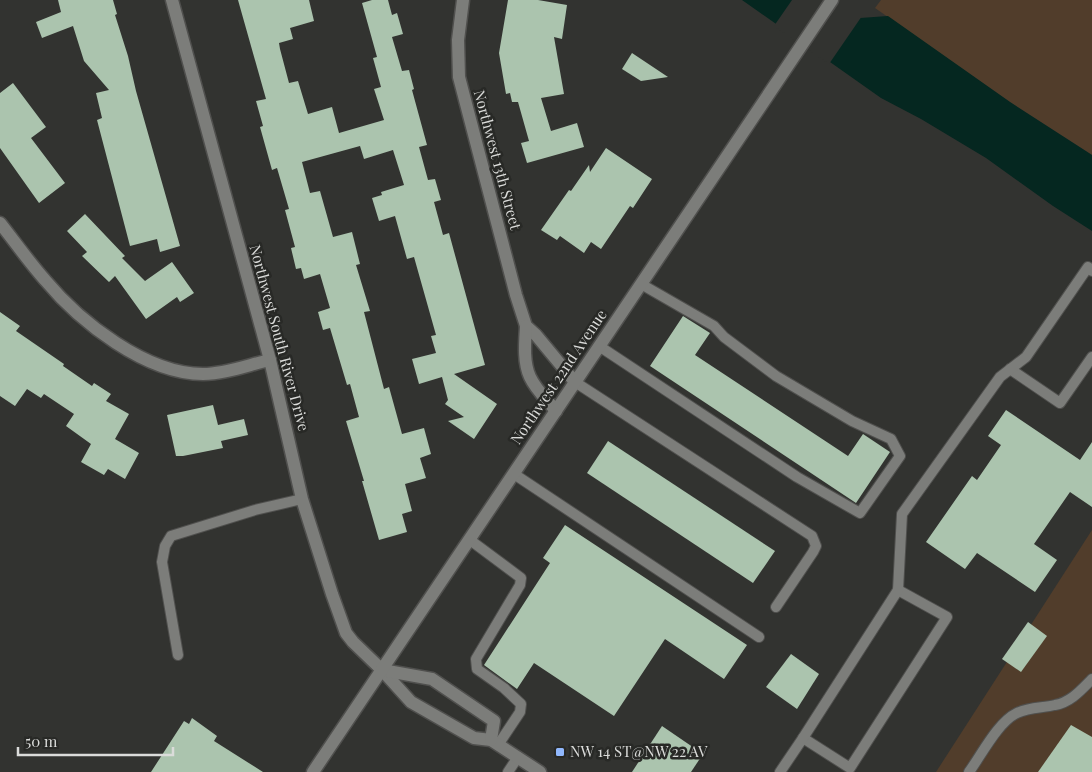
<svg xmlns="http://www.w3.org/2000/svg" width="1092" height="772" font-family="'Playfair Display',serif">
<style>
.green{fill:#513d2b}
.water{fill:#052720}
.pier{fill:#323330}
.building{fill:#abc4ae}
.lines{fill:none;stroke-linecap:round;stroke-linejoin:round}
.lane-casing{stroke:#50504e;stroke-width:12}
.street-casing{stroke:#50504e;stroke-width:15}
.secondary-casing{stroke:#50504e;stroke-width:15}
.lane{stroke:#7c7d7a;stroke-width:10}
.street{stroke:#7c7d7a;stroke-width:12}
.secondary{stroke:#7c7d7a;stroke-width:12}
.poi-dot{fill:#91b8fd;stroke:#282926;stroke-width:2}
.labels{text-anchor:middle;stroke-width:5;stroke-linejoin:round;paint-order:stroke}
.street-label{font-size:15px;fill:#dbdcda;stroke:#282926}
.poi-label{font-size:15px;fill:#dbdcda;stroke:#282926;text-anchor:start}
</style>
<rect width="100%" height="100%" fill="#323330"/>
<g class="green">
<polygon points="881,0 1092,0 1092,155 1010,102 875,8"/>
<polygon points="1092,530 1092,772 936,772"/>
</g>
<polygon class="water" points="742,0 834,0 860,18 888,16 1010,102 1092,155 1092,231 1053,206 986,158 921,119 881,98"/>
<polygon class="pier" points="792,0 838,0 862,16 829,64 774,26"/>
<g class="building">
<polygon points="58,0 113,0 117,14 115,15 128,56 136,91 180,246 160,252 157,239 130,246 97,120 102,118 96,93 109,90 84,61 73,26 42,38 36,22 61,12"/>
<polygon points="238,0 309,0 314,21 290,28 293,39 279,43 280,49 289,83 298,81 308,114 332,107 339,133 384,120 374,89 381,87 373,58 377,57 362,3 372,0 388,0 392,15 397,13 403,34 392,37 402,71 409,70 414,89 412,90 427,145 419,147 428,180 435,179 441,200 434,202 443,235 449,233 485,365 454,374 497,404 474,439 448,421 464,417 445,404 448,400 442,377 419,384 412,359 436,353 431,336 436,335 414,257 407,259 395,216 379,221 372,198 382,195 381,192 404,185 393,150 364,159 360,146 302,162 310,193 320,191 333,237 352,232 360,264 356,265 370,311 364,312 384,389 389,387 402,434 424,428 431,454 420,458 426,478 405,484 412,511 402,514 407,532 379,540 362,481 364,481 346,421 359,417 350,384 347,385 330,328 323,330 318,312 330,308 320,274 304,279 301,268 296,269 291,248 295,247 285,210 289,209 277,168 272,170 260,127 263,126 256,101 266,99"/>
<polygon points="508,0 538,0 567,5 562,39 554,37 564,94 541,98 551,131 577,123 584,147 527,163 521,143 529,141 518,102 512,102 510,93 506,94 499,53"/>
<polygon points="632,53 668,77 641,81 622,69"/>
<polygon points="13,83 46,127 31,138 65,183 39,203 0,148 0,93"/>
<polygon points="606,148 652,179 633,208 630,206 601,249 591,242 584,253 560,236 557,240 541,230 569,190 571,191 589,165 590,172"/>
<polygon points="85,214 125,256 122,258 145,281 172,262 194,293 180,302 177,297 146,319 115,276 109,282 82,256 87,252 67,231"/>
<polygon points="0,312 20,326 16,331 64,364 63,366 92,386 94,383 111,394 106,401 129,414 115,439 139,453 125,479 108,469 104,475 81,462 91,444 66,426 74,414 44,394 41,398 27,389 15,406 0,396"/>
<polygon points="683,316 710,333 695,355 848,456 863,434 890,452 856,503 650,366"/>
<polygon points="213,405 218,425 244,419 248,435 221,441 223,448 183,456 176,456 167,415"/>
<polygon points="1006,410 1080,460 1092,442 1092,507 1070,492 1034,544 1057,560 1035,592 977,553 965,569 926,542 972,476 977,480 1001,445 988,436"/>
<polygon points="608,441 775,551 753,583 587,473"/>
<polygon points="565,525 747,645 724,679 665,639 614,716 534,663 517,689 484,665 550,563 543,558"/>
<polygon points="1028,622 1047,636 1021,672 1002,659"/>
<polygon points="791,654 819,674 797,709 766,687"/>
<polygon points="192,718 217,736 214,741 263,772 151,772 184,721 189,724"/>
<polygon points="1071,725 1092,737 1092,772 1038,772"/>
<polygon points="662,726 703,754 691,772 632,772"/>
</g>
<g class="lines">
<g class="lane-casing">
<g id="lane">
<polyline points="599,346 797,477 860,513 900,456 891,439 852,421 776,376 724,337 714,326 641,284"/>
<polyline points="1010,369 1060,403 1092,357"/>
<polyline points="575,382 812,536 816,546 813,552 776,607"/>
<polyline points="514,474 759,637"/>
<polyline points="470,540 521,578 520,585 476,659 477,669 504,688 521,704 520,712 498,745"/>
<polyline points="178,655 162,562 165,546 171,536 255,510 302,499"/>
<polyline points="803,738 850,768 947,617 898,590"/>
<polyline points="508,772 518,757"/>
<polyline points="780,772 803,738 898,590 902,514 1000,377 1026,357 1088,267 1092,271"/>
<path d="M969 772C982 754 998 722 1017 713 1029 707 1043 708 1055 705 1071 702 1081 690 1092 679"/>
</g>
</g>
<g class="street-casing">
<g id="street">
<polyline points="172,0 270,360 302,499 332,594 346,633 353,642 382,670"/>
<polyline points="463,0 458,40 459,77 516,295 526,326 536,335 575,382"/>
<path d="M0 223C15 242 29 262 45 280 80 322 146 374 203 374 225 374 248 365 270 360"/>
<path d="M526 326C525 342 523 362 530 377 536 390 547 400 556 411"/>
</g>
</g>
<g class="secondary-casing">
<g id="secondary">
<polyline points="382,670 411,702 474,738 491,740 540,772"/>
<polyline points="382,670 432,679 494,721 491,740"/>
<polyline points="313,772 832,0"/>
</g>
</g>
<use href="#lane" class="lane"/>
<use href="#street" class="street"/>
<use href="#secondary" class="secondary"/>
</g>
<rect class="poi-dot" x="555" y="747" width="10" height="10" rx="2.5"/>
<g class="labels">
<g class="street-label">
<text transform="translate(497 160) rotate(75)" y="5">Northwest 13th Street</text>
<text transform="translate(279 338) rotate(75)" y="5">Northwest South River Drive</text>
<text transform="translate(559 377) rotate(-56)" y="5">Northwest 22nd Avenue</text>
</g>
<g class="poi-label">
<text x="570" y="757">NW 14 ST@NW 22 AV</text>
</g>
</g>
<path d="M18 747v8h155v-8" fill="none" stroke="#dbdcda" stroke-width="2.5"/>
<text x="25" y="747" font-size="15" fill="#dbdcda" stroke="#282926" stroke-width="4" paint-order="stroke">50 m</text>
</svg>
